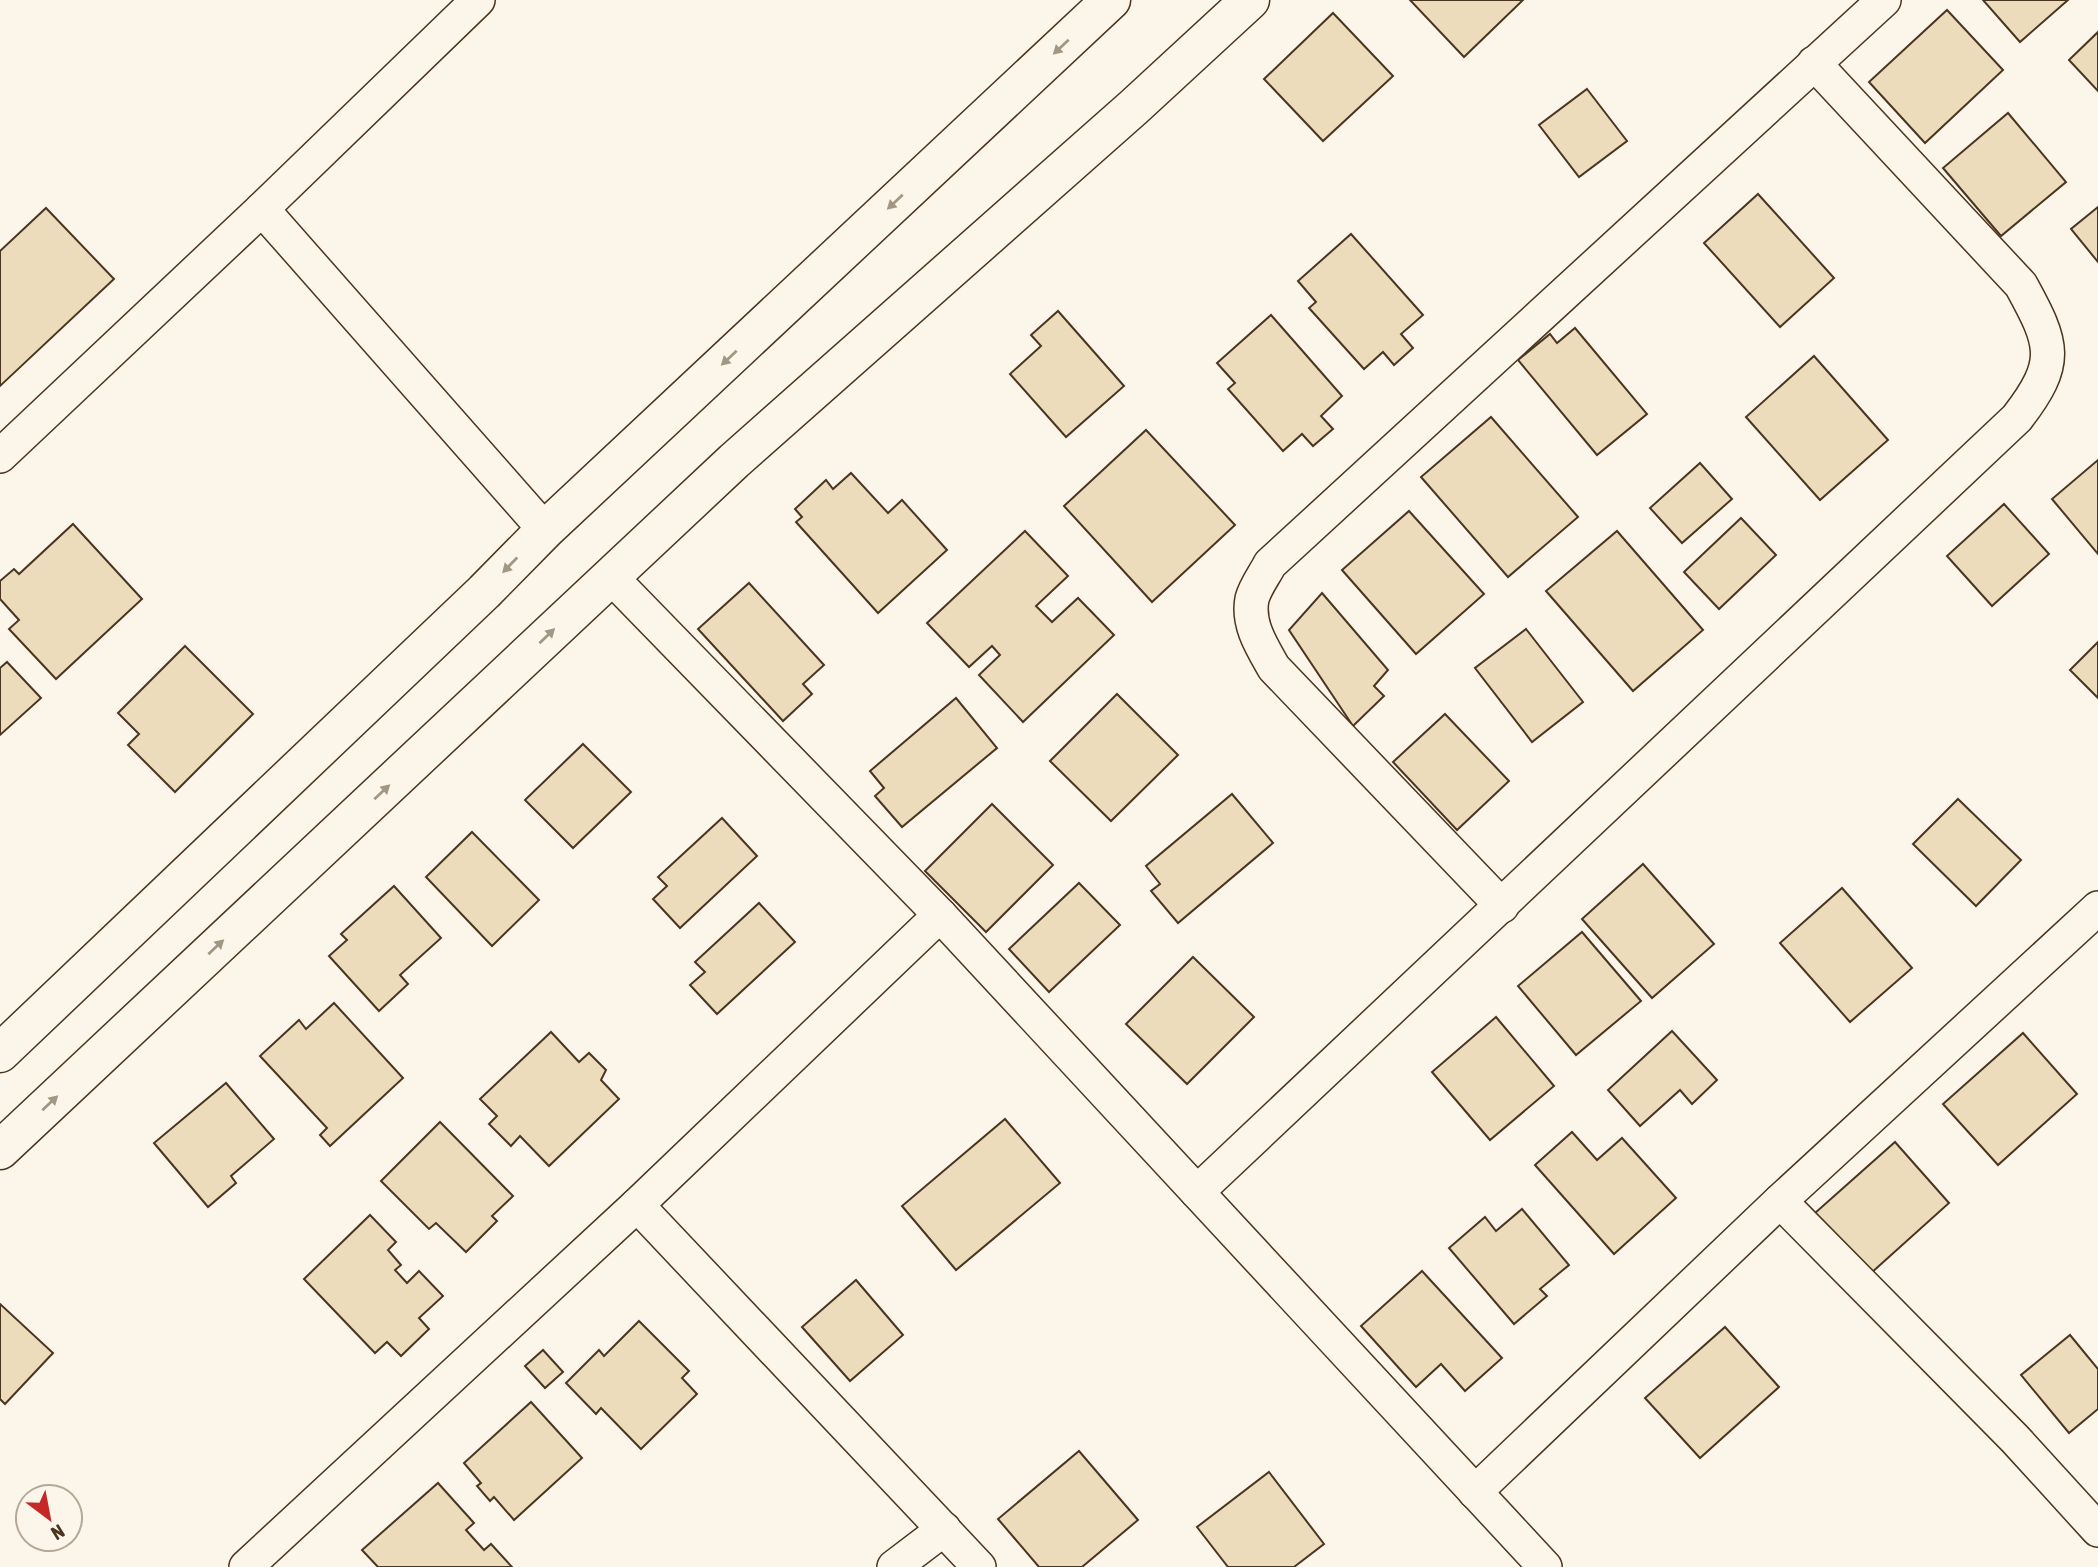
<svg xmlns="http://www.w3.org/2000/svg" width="2098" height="1567" font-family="'Asap Condensed',sans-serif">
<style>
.building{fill:#ecdcbc;stroke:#4a3520;stroke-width:2}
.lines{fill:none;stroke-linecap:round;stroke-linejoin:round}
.minor-casing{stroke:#4a3520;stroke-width:36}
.secondary-casing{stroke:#4a3520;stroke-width:41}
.minor{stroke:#fbf6e9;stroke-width:33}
.secondary{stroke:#fbf6e9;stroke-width:38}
.oneway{fill:#a29684}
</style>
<rect width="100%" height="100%" fill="#fbf6e9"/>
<g class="building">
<polygon points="1410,0 1523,0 1464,57"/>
<polygon points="1983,0 2068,0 2020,42"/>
<polygon points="1947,10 2003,70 1925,143 1869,82"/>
<polygon points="1333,13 1393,76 1323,141 1264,79"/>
<polygon points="2098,32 2098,91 2069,60"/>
<polygon points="1587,89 1627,141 1579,177 1539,125"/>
<polygon points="2008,113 2066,182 2001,236 1943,168"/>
<polygon points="1758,194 1834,278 1780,327 1704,243"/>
<polygon points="2098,207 2098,262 2071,229"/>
<polygon points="46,208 114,279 0,386 0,251"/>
<polygon points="1351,234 1423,315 1401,334 1413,348 1394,365 1383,352 1364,369 1309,308 1316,302 1298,281"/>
<polygon points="1058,311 1124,386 1066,437 1010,374 1041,346 1031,335"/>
<polygon points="1271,315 1342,396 1321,416 1333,429 1313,446 1302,434 1283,451 1228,389 1235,383 1217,363"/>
<polygon points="1575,328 1647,414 1597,455 1518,360 1550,334 1557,343"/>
<polygon points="1814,356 1888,440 1820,500 1746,417"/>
<polygon points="1491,417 1578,517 1508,577 1421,477"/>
<polygon points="1146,430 1235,525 1152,602 1064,506"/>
<polygon points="2098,460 2098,554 2052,499"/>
<polygon points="1700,463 1732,499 1682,543 1650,508"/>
<polygon points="851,473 888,513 902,500 947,550 878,613 796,522 802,517 795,509 826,480 833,489"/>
<polygon points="2004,504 2049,554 1992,606 1947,556"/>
<polygon points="1409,511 1484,594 1416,654 1342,570"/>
<polygon points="1741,518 1776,555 1719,609 1684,572"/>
<polygon points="73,524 142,599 56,679 9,629 19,620 0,599 0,581 14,569 19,574"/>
<polygon points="1025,531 1068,576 1036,606 1052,622 1078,598 1114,635 1023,722 979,675 1000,655 992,646 969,667 927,623"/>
<polygon points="1617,531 1703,630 1633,691 1546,591"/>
<polygon points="749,583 824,665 803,684 812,694 783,721 698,629"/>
<polygon points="1322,593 1388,670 1374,686 1384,696 1353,726 1289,630"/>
<polygon points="1526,629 1583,702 1532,742 1475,668"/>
<polygon points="2098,642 2098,698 2070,670"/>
<polygon points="185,646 253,714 175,792 128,745 139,734 118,713"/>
<polygon points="7,662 41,698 0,735 0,668"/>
<polygon points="1117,694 1178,755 1111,821 1050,761"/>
<polygon points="956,698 997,748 902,827 875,796 884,788 870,771"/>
<polygon points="1445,714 1509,781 1457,830 1393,762"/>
<polygon points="583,744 631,792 573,848 525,800"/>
<polygon points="1232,794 1273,843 1178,923 1151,891 1160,884 1146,866"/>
<polygon points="1958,799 2021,860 1976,906 1913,844"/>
<polygon points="992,804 1053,865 986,932 925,871"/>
<polygon points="722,818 757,856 680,928 653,899 667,886 658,877"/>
<polygon points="472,832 539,900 492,946 426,877"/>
<polygon points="1643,864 1714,944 1652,998 1582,919"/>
<polygon points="1079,883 1120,925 1049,992 1009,949"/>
<polygon points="394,886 441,938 400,975 408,984 379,1011 329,956 347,940 341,934"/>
<polygon points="1842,888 1912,968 1850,1022 1780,943"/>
<polygon points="759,903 795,942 717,1014 690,985 705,972 695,962"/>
<polygon points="1582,932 1641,1001 1576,1055 1518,986"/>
<polygon points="1193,957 1254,1017 1187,1084 1126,1024"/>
<polygon points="334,1003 403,1078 330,1146 320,1135 327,1128 260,1056 299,1020 306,1029"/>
<polygon points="1496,1017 1554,1086 1490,1140 1432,1072"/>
<polygon points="1672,1031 1717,1080 1692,1104 1680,1090 1640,1126 1608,1090"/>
<polygon points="551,1032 579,1062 589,1053 606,1070 601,1080 619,1099 549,1166 520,1136 511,1146 489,1124 497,1116 480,1099"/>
<polygon points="2023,1033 2077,1094 1998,1165 1943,1104"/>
<polygon points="226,1083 274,1139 231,1176 236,1183 208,1207 154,1143"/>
<polygon points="1005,1119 1060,1183 956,1270 902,1206"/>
<polygon points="440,1122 513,1196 492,1216 497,1221 466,1252 436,1223 429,1229 381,1181"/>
<polygon points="1572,1132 1597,1160 1622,1138 1676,1198 1614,1254 1535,1165"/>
<polygon points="1895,1142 1949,1203 1870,1274 1815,1213"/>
<polygon points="1522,1209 1569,1265 1540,1289 1547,1296 1514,1324 1449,1248 1485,1217 1496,1231"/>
<polygon points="370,1215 396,1242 388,1250 401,1265 395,1270 407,1283 419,1271 443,1296 419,1318 429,1329 401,1356 387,1342 375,1353 304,1279"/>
<polygon points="1422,1271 1502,1358 1465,1391 1441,1364 1416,1387 1361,1326"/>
<polygon points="856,1280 903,1335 850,1381 802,1327"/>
<polygon points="0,1304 53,1353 5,1404 0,1399"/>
<polygon points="639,1321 689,1371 682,1378 697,1394 641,1449 601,1408 596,1414 566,1383 599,1350 604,1356"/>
<polygon points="1725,1327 1779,1387 1700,1458 1645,1398"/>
<polygon points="2070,1335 2098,1369 2098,1409 2069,1433 2021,1375"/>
<polygon points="543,1350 563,1372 545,1388 525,1366"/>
<polygon points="531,1402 582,1458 514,1520 494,1497 490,1501 477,1486 481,1483 464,1463"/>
<polygon points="1079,1451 1138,1520 1082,1567 1039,1567 998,1519"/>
<polygon points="1269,1472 1324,1544 1294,1567 1228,1567 1197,1527"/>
<polygon points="438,1483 474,1523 466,1530 484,1550 491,1544 512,1567 378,1567 362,1550"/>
</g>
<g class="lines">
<g class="minor-casing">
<g id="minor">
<polyline points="262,209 545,530"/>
<polyline points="0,456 262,209 478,0"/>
<polyline points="610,576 940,915 1545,1567"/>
<path d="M1502 906 1274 668C1262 647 1247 624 1252 599 1255 587 1265 574 1270 564L1884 0"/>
<path d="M1197 1192 2017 418C2060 362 2054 345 2021 285L1814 63"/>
<polyline points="1780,1201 2015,1439 2098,1530"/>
<polyline points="637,1205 979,1567"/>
<polyline points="1475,1492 1780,1201 2098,908"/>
<polyline points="246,1567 637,1205 940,915"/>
<polyline points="894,1567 944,1529"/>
</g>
</g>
<g class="secondary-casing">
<g id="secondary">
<polyline points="0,1053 484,592 545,530 1111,0"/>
<polyline points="0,1150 734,461 1134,107 1250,0"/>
</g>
</g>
<use href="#minor" class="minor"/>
<use href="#secondary" class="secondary"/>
</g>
<defs><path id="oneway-solid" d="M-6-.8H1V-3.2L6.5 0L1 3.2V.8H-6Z" transform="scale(1.75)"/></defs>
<g class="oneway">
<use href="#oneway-solid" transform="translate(1061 47) rotate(137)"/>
<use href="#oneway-solid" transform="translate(895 202) rotate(137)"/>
<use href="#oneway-solid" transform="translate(729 358) rotate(137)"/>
<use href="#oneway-solid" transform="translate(510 565) rotate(134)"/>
<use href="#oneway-solid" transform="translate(547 636) rotate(-44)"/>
<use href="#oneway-solid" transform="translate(382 792) rotate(-43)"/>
<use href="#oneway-solid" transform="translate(216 947) rotate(-43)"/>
<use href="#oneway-solid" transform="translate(50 1103) rotate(-43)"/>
</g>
<g transform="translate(49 1518) rotate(148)"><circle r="33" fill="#fbf6e9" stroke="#b4a999" stroke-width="2"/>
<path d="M0-5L12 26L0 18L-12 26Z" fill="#c62828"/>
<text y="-10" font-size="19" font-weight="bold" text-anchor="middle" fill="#4a3520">N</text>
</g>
</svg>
